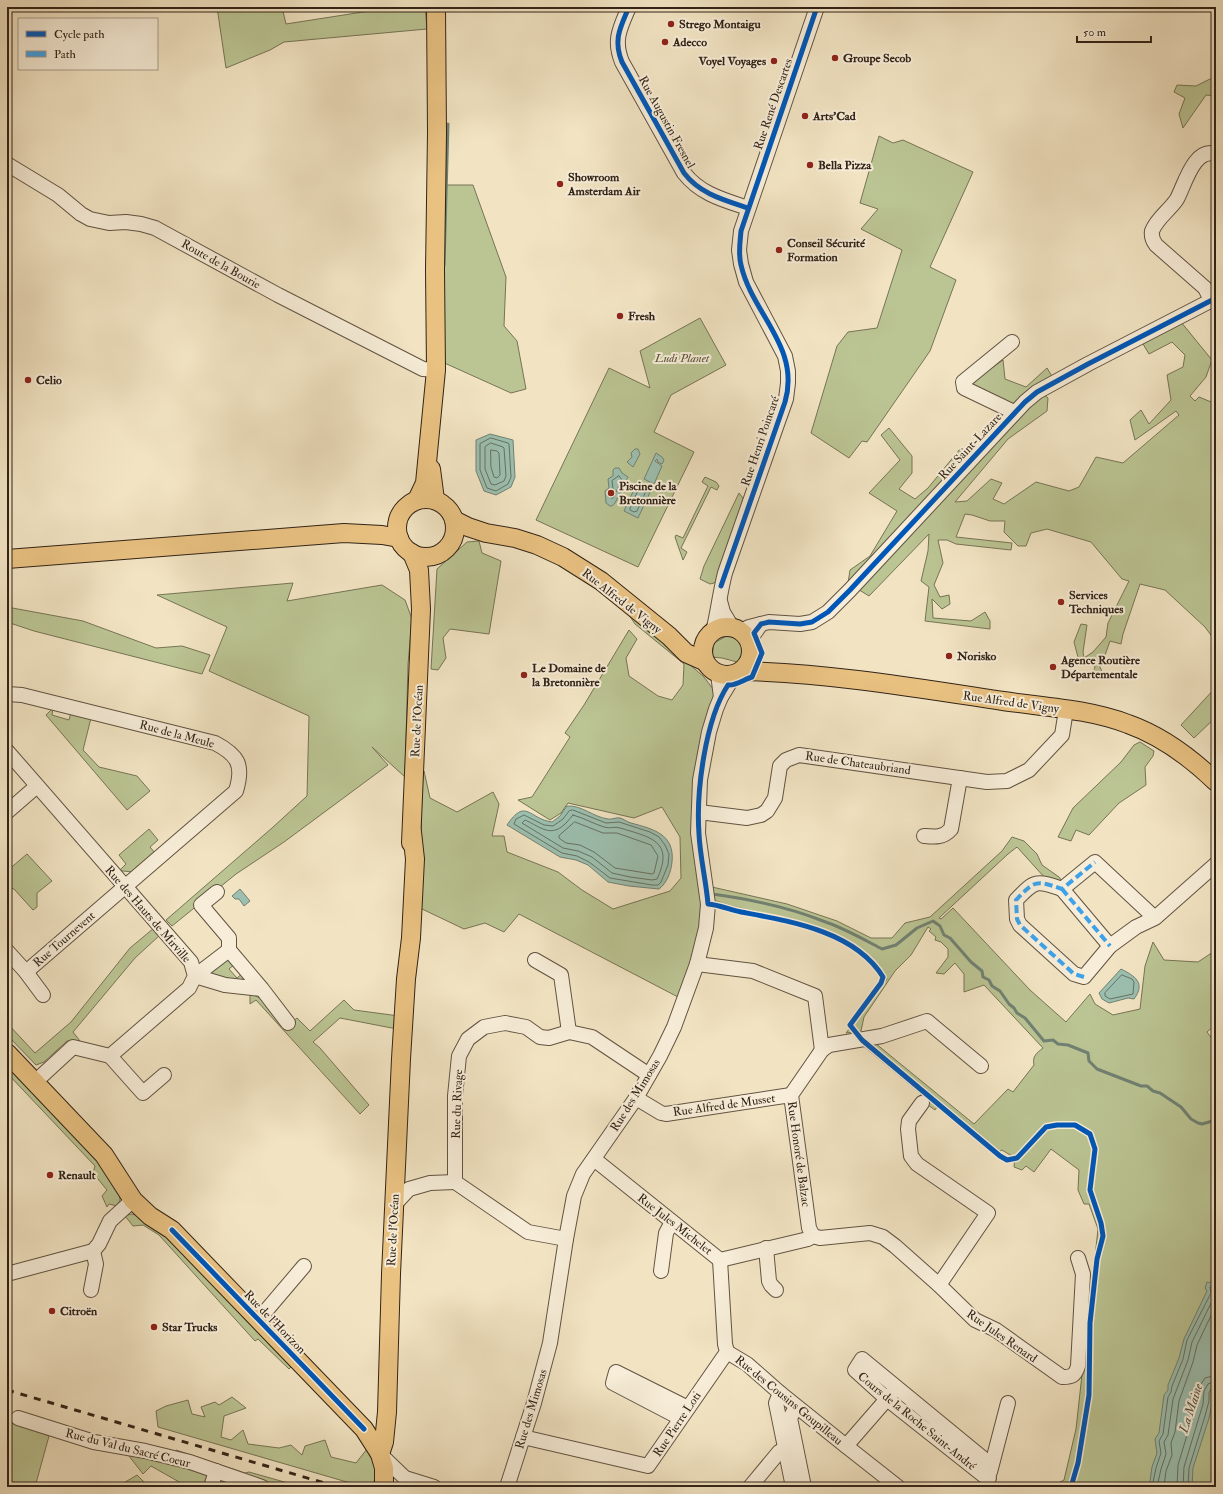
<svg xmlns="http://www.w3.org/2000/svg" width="1223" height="1494" font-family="'IM FELL Double Pica',serif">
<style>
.green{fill:#bbc493;stroke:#767455}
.water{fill:#9cbfaf;stroke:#718172}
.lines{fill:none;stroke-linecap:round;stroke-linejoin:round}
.shore{stroke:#667163;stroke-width:1}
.stream{stroke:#718172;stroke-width:3}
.minor-casing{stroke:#615342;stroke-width:16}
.major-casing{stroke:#312317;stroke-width:20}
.minor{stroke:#f7edd8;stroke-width:14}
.major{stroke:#e9c282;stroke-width:18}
.rail{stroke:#312317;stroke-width:3;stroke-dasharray:7 7;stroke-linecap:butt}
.quiet{stroke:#3ea2ea;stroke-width:4;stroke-dasharray:8 4;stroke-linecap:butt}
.cycleway-casing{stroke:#f7edd8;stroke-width:8}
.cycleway{stroke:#0057b8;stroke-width:5}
.poi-dot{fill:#8f2418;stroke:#f7edd8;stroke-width:1.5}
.labels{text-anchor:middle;stroke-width:4;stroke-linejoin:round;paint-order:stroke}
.poi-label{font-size:12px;font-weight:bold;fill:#312317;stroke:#f7edd8;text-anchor:start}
.street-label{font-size:12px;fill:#312317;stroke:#f7edd8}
.park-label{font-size:12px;font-style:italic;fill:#5a533c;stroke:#f7edd8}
.water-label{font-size:13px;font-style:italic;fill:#515245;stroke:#f7edd8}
</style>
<rect width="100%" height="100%" fill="#f2e4c3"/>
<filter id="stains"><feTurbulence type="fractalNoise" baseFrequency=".005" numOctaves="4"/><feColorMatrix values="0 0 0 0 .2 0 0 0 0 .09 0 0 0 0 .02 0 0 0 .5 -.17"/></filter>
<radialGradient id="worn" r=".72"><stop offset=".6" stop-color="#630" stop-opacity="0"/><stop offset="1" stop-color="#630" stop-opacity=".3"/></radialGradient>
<g class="green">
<polygon points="217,7 282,7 286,24 395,7 425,7 427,29 284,42 270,50 226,68"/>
<polygon points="1216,76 1216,96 1206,95 1183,128 1179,114 1185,98 1174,92 1177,85 1196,86"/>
<polygon points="879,136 893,143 903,140 973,172 930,267 956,280 930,351 867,442 862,441 849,458 811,433 837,346 848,332 877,328 902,250 861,229 878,209 860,203"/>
<polygon points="444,185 473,185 506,277 504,326 517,341 526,389 511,393 440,361"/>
<polygon points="700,318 726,365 671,395 654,432 694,452 638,567 536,520 609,368 650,388 640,351"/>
<polygon points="1181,322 1212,360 1206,377 1190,396 1195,401 1199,397 1216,404 1216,642 1205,627 1165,590 1140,584 1123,634 1121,644 1110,641 1104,658 1097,660 1103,674 1097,679 1092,674 1095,667 1093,663 1079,661 1074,642 1081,624 1087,625 1083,652 1084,658 1093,652 1106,637 1108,623 1129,581 1122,579 1091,542 1047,529 1031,533 1026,546 1018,546 1004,532 1005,521 990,521 972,515 965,514 956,537 1012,543 1011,550 956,544 947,540 938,540 943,563 934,585 940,597 949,595 950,604 942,609 932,599 933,618 971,621 985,612 990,621 990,629 925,621 929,587 921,581 928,551 929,534 869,596 848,583 850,570 870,556 897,511 869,493 900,460 881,435 889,428 912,456 912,473 899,489 915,499 928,488 960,449 964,474 1019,414 1010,403 970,383 1003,360 1005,379 1026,387 1047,368 1053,378 1033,386 1048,398 1047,411 1008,439 955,502 967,501 991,479 1002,483 993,499 1004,504 1036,482 1069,491 1079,487 1096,457 1123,463 1179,415 1176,411 1135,440 1130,420 1141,410 1149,424 1171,400 1167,375 1183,367 1185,355 1172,342 1149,354 1143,344"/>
<polygon points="705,477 716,482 719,486 717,490 711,487 681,548 687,552 683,560 675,537 676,535 683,538 708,486 702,482"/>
<polygon points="739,493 743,498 744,503 717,580 714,583 710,584 700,579 704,566"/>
<polygon points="479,541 482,553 501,561 489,634 450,629 443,638 446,658 438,670 431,669 437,569 467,542"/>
<polygon points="293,583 287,601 382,585 405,600 412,619 408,664 405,777 372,747 388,765 284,842 236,874 172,926 166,920 272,828 307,796 309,716 209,671 227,627 157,595"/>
<polygon points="7,607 83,621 156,648 182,646 210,655 202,674 34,631 7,622"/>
<polygon points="627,612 642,623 704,677 716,693 701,739 704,904 695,953 678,997 519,914 504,932 485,923 464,929 420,908 422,781 424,771 430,798 457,812 493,792 499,804 492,836 504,836 507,852 558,872 582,890 613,909 670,891 681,878 680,837 662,807 634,818 568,803 561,813 550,820 518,800 532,797 570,737 565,733 584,705 629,630 637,639 626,658 629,676 658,696 672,700 683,685 684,664 635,624"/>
<path d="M730 634C744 642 750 646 741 663L722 658 712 657 714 643Z"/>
<polygon points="1216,687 1216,717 1194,738 1181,725"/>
<polygon points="53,708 52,715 69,720 71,712 91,718 83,750 99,767 137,776 150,791 127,810 46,715"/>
<polygon points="1140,742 1154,751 1153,756 1145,767 1146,785 1119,803 1089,835 1076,830 1071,841 1058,837 1073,808 1121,762 1134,745"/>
<polygon points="149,829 158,840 150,847 155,853 133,872 123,871 120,870 126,864 119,855"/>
<path d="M1012 837 1024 841 1037 854 1042 865 1059 877 1063 883 1045 878 1017 847 1008 854 939 918 941 919 953 908 1030 990 1066 1022 1090 994 1095 1004 1113 1015 1140 1009 1145 966 1153 942 1164 960 1198 962 1216 950V1024L1207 1032 1216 1044V1487H1058V1483L1064 1480 1076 1429 1098 1229 1089 1204H1084L1078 1190 1079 1170 1051 1149 1034 1172 1026 1166 1022 1170 1014 1167 1015 1158 1002 1150 999 1152 993 1147 990 1151 937 1107 935 1110 918 1098 921 1094 861 1044 875 1043 974 1124 1008 1089 1013 1092 1034 1065C1032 1056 1037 1053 1043 1048L984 985 964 992V974L955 963 944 974 936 973 948 957V949L941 942 935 940 936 937 929 931 931 929 928 927 911 955 895 971 864 1017 861 1031 846 1033 887 979C884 970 879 966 873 959 838 924 786 919 740 908 731 906 722 903 713 900L712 887 787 904 837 921 871 938H892L905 923 930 917 1002 851Z"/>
<polygon points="27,854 52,881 37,893 37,907 33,910 14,889 7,887 7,871"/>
<polygon points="154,928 160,935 135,958 73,1032 80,1041 67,1041 44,1062 36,1065 7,1035 7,1023 35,1053 71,1022 130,948"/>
<polygon points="225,956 235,964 229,969 237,978 243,973 245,979 242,982 211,976 209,973"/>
<polygon points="252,994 269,1003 286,1027 297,1018 310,1031 344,1000 354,1010 399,1016 397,1029 340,1018 313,1042 320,1048 369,1105 360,1114 256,1000 250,1004 250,995"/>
<polygon points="7,1060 106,1167 119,1189 120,1200 117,1206 109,1204 107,1207 102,1196 107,1190 93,1173 95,1166 7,1073"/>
<polygon points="131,1214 143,1216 154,1224 294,1364 289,1369 258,1339 255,1341 159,1235 143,1225 133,1226 125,1216"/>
<path d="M232 1397 246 1408 224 1416 221 1437 231 1440 243 1430 248 1444 279 1448 291 1445 302 1455 305 1446 325 1440 331 1457 356 1463 367 1449C378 1466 377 1467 373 1487H364L158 1427 156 1411 166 1406 188 1400 192 1414 205 1417 201 1407 215 1402 219 1405Z"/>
<polygon points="7,1418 49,1436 35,1487 7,1487"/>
<polygon points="133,1444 172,1461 176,1450 245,1473 249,1472 302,1487 273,1487 226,1469 206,1487 188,1487 151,1466 143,1474 129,1456"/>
<polygon points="137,1475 149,1487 117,1487"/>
</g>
<g class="water">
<polygon points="490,434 513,440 515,477 511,487 496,495 484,491 476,471 476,440"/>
<polygon points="635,449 638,449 640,454 633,467 627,462 632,457 631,453"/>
<polygon points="656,453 662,457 664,460 662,464 658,462 657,459 655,461 662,466 654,484 644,479"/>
<polygon points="615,468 619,468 622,473 628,477 615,503 612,506 610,506 606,503 605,491 609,488 608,479 613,476 613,470"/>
<polygon points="638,481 652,488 638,518 624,511"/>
<path d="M567 806C582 805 593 817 608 819 612 820 616 817 620 818 624 819 627 822 631 823 653 829 675 834 672 862 671 872 667 883 659 889L629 886 608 882 588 865 576 860 560 857 507 825C526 797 529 819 552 822L560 816Z"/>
<polygon points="240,889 250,901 244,906 239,899 235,899 232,896"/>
<path d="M1121 969C1135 976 1146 983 1134 999L1128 998 1109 1003 1102 999 1099 993Z"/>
<polygon points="1216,1270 1216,1387 1213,1394 1213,1400 1209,1418 1193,1468 1192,1487 1148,1487 1150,1481 1152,1467 1157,1453 1155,1439 1159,1433 1164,1395 1168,1390 1168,1385 1179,1358 1184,1339 1207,1291 1205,1288 1207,1282 1210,1283"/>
</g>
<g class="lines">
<g class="shore">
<polygon points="491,438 508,443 509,444 511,477 508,484 496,491 487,488 480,470 480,444"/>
<polygon points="491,443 503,447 504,448 506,476 504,481 495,485 491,484 485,469 485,447"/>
<polygon points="491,450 497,451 499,453 500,475 497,478 494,477 491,467"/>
<polygon points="619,476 622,480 613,498 611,498 609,494 613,489 612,481"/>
<polygon points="641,487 645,489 646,491 637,511 634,512 630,510 630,508 639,488"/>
<polygon points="573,810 606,823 619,822 650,832 659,837 665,845 669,854 668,865 661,882 658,885 652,885 610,878 589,862 577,856 562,853 514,824 516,819 524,815 544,825 553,826 563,819 569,811"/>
<path d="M573 815C584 818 594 824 604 827 610 829 615 826 620 828 650 837 675 841 657 879L652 880 630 877 612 873 592 857 578 851 563 848 522 823 525 820C541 827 551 839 567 822 569 820 571 817 573 815Z"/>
<polygon points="575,822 603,833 617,833 651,845 658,856 654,873 652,874 615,868 594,852 580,845 566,843 559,838 559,836"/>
<polygon points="1122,975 1132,979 1134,982 1133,994 1110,999 1105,996 1105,993"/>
<polyline points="1152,1487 1156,1468 1161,1453 1159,1441 1163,1434 1168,1397 1171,1392 1172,1386 1183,1359 1187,1340 1211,1293 1210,1287 1216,1280"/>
<polyline points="1157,1487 1161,1469 1166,1454 1164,1442 1168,1435 1173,1399 1188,1360 1192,1342 1215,1295 1216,1289"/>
<polyline points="1164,1487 1166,1471 1172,1455 1171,1443 1175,1432 1179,1401 1193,1362 1197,1345 1216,1305"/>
<polyline points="1177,1487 1178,1465 1197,1402 1199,1387 1205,1378 1216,1375"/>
<polyline points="1183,1487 1184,1467 1203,1404 1204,1391 1208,1384 1216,1381"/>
<polyline points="1188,1487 1189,1468 1205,1416 1209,1401 1209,1393 1212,1387 1216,1386"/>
</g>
<g class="stream">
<polyline points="444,265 448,124"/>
<path d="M712 894C749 899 788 907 823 921 844 928 863 939 882 949L896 945 917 928 933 921 940 926 944 935 950 938 971 962 982 971 983 977 989 980 992 986 1000 991 1009 1004 1014 1008 1017 1013 1025 1018 1044 1041 1053 1040 1058 1044 1068 1045 1088 1053 1089 1061 1097 1069 1141 1086H1147L1153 1091 1160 1093 1181 1107 1191 1119 1198 1123 1202 1124 1216 1120"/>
</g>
<g class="minor-casing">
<g id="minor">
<path d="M629 7C620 28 613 40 622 62L684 173C700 194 724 200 748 208"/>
<polyline points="7,164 58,195 81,214 90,219 109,223 126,222 141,224 155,228 278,295 423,369 436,370"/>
<path d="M1211 300 1205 288 1156 245C1153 241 1151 237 1152 231 1157 218 1170 210 1177 199 1185 184 1194 147 1216 154"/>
<polyline points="1012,342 963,382 964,388 1014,412"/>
<polyline points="720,601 723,612 732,627"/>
<polyline points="741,631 749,627 769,622 800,624 812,622 828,612 850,590 1025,402 1037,392 1088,364 1216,298"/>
<path d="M713 632C718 612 720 592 725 573L775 430 786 399 788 383V371L785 356 746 282 741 264 739 250 741 231 817 7"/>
<polyline points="749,641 761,624"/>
<polyline points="718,674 721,697"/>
<path d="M7 694 22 695 215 743C238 755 244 765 236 791L26 972 7 951"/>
<polyline points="7,751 191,962 195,976 189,988 110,1056 73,1047 35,1082"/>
<polyline points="7,812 37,786"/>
<polyline points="699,812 747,818 761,815 767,811 775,798 780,766 786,760 799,755 987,782 1007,781 1029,770 1062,735 1066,710"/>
<path d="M924 836C935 837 943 838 951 829L960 778"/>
<polyline points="1062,889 1110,946"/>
<polyline points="217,892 201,905 229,938 229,950"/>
<path d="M1155 918 1095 862 1062 889C1036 880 1035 880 1016 900L1017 919 1020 925 1074 974 1084 977 1110 946 1136 927 1155 918 1216 864"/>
<polyline points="535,960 561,975 569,1032"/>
<polyline points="697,964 753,971 815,996 822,1050"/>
<polyline points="26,972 43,995"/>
<polyline points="262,989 225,985 195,976 229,950 262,989 288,1023"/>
<polyline points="110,1056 143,1093 164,1075"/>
<polyline points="636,1098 661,1113 666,1114 791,1095"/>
<polyline points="922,1103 909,1121 908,1129 911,1156 917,1164 988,1213 939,1285"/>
<polyline points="594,1159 720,1260"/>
<polyline points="395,1204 409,1189 430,1183 455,1182"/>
<path d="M813 1236 820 1238 870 1233 883 1237 895 1246 939 1285 975 1320 996 1330 1062 1377C1072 1377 1075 1376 1078 1366L1083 1274 1078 1258"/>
<polyline points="813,1236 809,1228 791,1095 822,1050 829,1045 882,1036 927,1021 981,1066"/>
<polyline points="566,1239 528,1232 455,1182 455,1096 459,1056 468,1039 484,1027 505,1023 526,1027 540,1037 549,1038 569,1032 592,1037 649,1075"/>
<polyline points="766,1248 769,1281 771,1285 776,1290"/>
<polyline points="720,1260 808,1239 813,1236"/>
<polyline points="661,1271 666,1233 672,1222"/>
<polyline points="7,1274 93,1251 99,1244 110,1221 133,1200"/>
<polyline points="91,1290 96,1264 93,1251"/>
<polyline points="259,1319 304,1266"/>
<polyline points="727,1352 747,1364 780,1393 846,1446 893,1392"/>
<polyline points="780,1393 776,1403 793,1487"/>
<polyline points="796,1407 790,1418 804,1487"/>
<polyline points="18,1418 94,1442 145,1451 190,1462 262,1487"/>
<polyline points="680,1418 613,1383 616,1372 688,1408"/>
<polyline points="523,1437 648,1466 727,1352 725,1344 720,1260"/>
<polyline points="846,1446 898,1487"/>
<polyline points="380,1454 405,1478 434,1487"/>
<polyline points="990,1472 1008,1403"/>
<polyline points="989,1478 983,1475 887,1399 855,1370 862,1359 991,1465"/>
<polyline points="211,1487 216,1471"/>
<polyline points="507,1487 534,1403 550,1343 566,1239 574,1196 583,1174 636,1098 660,1056 674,1027 697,964 706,928 708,904 698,833 700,780 709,732 716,709 721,697 735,674"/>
<polyline points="750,1487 779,1452 785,1449"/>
</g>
</g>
<g class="major-casing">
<g id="major">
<polyline points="431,469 435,500"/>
<circle cx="426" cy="528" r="29"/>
<polyline points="417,500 425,483 436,370 435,270 437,133 436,7"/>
<polyline points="454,520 468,527 486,533 515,538 537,545 563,557 601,581 669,636 686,653 704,661"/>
<polyline points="7,559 344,533 382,535 399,538"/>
<circle cx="727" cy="651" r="24"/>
<path d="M741 671C829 673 917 688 1003 701 1044 707 1089 709 1128 724 1162 736 1190 757 1216 782"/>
<polyline points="411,843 421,609 419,570 412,553"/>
<polyline points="7,1053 104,1155 133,1200 150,1216 172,1230 364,1429 380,1454"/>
<polyline points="384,1487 384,1468 380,1454 384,1442 387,1412 391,1274 401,1059 406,979 411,938 415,859 412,832"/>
</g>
</g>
<use href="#minor" class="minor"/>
<use href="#major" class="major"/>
<polyline class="rail" points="7,1390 338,1487"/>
<g class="quiet">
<polyline points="1062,889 1110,946"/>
<path d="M1084 977 1074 974 1020 925 1017 919 1016 900C1035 880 1036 880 1062 889L1095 862"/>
</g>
<g class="cycleway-casing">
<g id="cycleway">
<path d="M629 7C620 28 613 40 622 62L684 173C700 194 724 200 748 208"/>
<path d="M721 586 785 402C801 347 752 314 741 265 738 254 740 243 741 231L817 7"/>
<polyline points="172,1230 364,1429"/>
<path d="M1071 1487 1078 1463 1089 1395 1090 1323 1097 1259 1103 1236 1101 1223 1090 1190 1095 1149 1090 1134 1075 1125H1057L1046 1127 1017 1158 1007 1160 1000 1156 862 1040 850 1025 881 983 883 977C855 931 789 921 741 912 730 910 720 905 708 904 706 880 700 857 699 834 696 792 705 720 728 685 735 686 745 679 752 677L762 653 754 633 761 624 769 622 800 624 812 622 828 612 850 590 1025 402 1037 392 1088 364 1216 298"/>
</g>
</g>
<use href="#cycleway" class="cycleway"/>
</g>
<g class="poi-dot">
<circle cx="671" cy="24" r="4"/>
<circle cx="665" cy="42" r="4"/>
<circle cx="835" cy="58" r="4"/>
<circle cx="774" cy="61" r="4"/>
<circle cx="805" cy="116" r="4"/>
<circle cx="810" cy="165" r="4"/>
<circle cx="560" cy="184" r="4"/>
<circle cx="779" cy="250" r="4"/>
<circle cx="620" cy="316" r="4"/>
<circle cx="28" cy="380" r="4"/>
<circle cx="611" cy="493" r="4"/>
<circle cx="1061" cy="602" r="4"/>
<circle cx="949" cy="656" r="4"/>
<circle cx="1053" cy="667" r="4"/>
<circle cx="524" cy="675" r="4"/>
<circle cx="50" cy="1175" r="4"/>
<circle cx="52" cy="1311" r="4"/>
<circle cx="154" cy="1327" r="4"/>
</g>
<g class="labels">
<g class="poi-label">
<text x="679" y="28">Strego Montaigu</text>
<text x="673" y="46">Adecco</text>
<text x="843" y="62">Groupe Secob</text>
<text x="766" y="65" text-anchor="end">Voyel Voyages</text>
<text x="813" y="120">Arts'Cad</text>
<text x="818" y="169">Bella Pizza</text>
<text x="568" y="181">Showroom<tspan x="568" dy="14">Amsterdam Air</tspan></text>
<text x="787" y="247">Conseil Sécurité<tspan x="787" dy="14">Formation</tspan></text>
<text x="628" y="320">Fresh</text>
<text x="36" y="384">Celio</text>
<text x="619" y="490">Piscine de la<tspan x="619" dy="14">Bretonnière</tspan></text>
<text x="1069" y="599">Services<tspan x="1069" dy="14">Techniques</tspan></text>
<text x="957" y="660">Norisko</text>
<text x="1061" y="664">Agence Routière<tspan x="1061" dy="14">Départementale</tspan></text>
<text x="532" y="672">Le Domaine de<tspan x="532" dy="14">la Bretonnière</tspan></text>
<text x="58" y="1179">Renault</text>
<text x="60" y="1315">Citroën</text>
<text x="162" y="1331">Star Trucks</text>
</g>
<g class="street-label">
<text transform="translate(773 104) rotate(-71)" y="4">Rue René Descartes</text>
<text transform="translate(667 122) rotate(61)" y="4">Rue Augustin Fresnel</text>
<text transform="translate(221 264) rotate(29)" y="4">Route de la Bourie</text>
<text transform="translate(760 441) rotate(-71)" y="4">Rue Henri Poincaré</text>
<text transform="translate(970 446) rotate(-47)" y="4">Rue Saint-Lazare</text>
<text transform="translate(622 601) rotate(38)" y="4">Rue Alfred de Vigny</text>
<text transform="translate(1011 702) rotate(8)" y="4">Rue Alfred de Vigny</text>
<text transform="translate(417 721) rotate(-87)" y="4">Rue de l'Océan</text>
<text transform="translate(177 734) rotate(15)" y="4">Rue de la Meule</text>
<text transform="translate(858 763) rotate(8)" y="4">Rue de Chateaubriand</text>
<text transform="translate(148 914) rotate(49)" y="4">Rue des Hauts de Mirville</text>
<text transform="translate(64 939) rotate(-41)" y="4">Rue Tournevent</text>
<text transform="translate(635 1095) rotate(-58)" y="4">Rue des Mimosas</text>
<text transform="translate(457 1104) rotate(-88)" y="4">Rue du Rivage</text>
<text transform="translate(724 1105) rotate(-8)" y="4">Rue Alfred de Musset</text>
<text transform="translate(799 1154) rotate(82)" y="4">Rue Honoré de Balzac</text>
<text transform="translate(675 1224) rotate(38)" y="4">Rue Jules Michelet</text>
<text transform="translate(393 1230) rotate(-87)" y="4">Rue de l'Océan</text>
<text transform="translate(275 1322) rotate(46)" y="4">Rue de l'Horizon</text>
<text transform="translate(1002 1336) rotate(35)" y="4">Rue Jules Renard</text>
<text transform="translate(789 1400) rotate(39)" y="4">Rue des Cousins Goupilleau</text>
<text transform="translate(531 1409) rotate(-73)" y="4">Rue des Mimosas</text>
<text transform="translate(917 1421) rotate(39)" y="4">Cours de la Roche Saint-André</text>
<text transform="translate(677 1424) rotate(-56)" y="4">Rue Pierre Loti</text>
<text transform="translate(128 1448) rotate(14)" y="4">Rue du Val du Sacré Coeur</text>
</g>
<g class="park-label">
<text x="682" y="362">Ludi Planet</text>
</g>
<g class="water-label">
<text transform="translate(1190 1408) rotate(-72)" y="5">La Maine</text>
</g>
</g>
<rect width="1223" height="1494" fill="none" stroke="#f2e4c3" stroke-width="24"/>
<rect x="8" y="8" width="1207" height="1478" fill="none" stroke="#312317" stroke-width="2"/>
<rect x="12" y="12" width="1199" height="1470" fill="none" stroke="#312317"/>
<rect x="18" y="18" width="140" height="52" fill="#f7edd8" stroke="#a89c8b"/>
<rect x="26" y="31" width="20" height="6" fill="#0057b8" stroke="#a89c8b"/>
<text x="54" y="38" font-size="12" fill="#312317">Cycle path</text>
<rect x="26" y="51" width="20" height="6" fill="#3ea2ea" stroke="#a89c8b"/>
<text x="54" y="58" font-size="12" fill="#312317">Path</text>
<path d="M1077 36v6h74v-6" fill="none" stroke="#312317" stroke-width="2"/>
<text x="1083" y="36" font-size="12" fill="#312317" stroke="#f7edd8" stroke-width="3" paint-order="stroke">50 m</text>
<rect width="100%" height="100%" filter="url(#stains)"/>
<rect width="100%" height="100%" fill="url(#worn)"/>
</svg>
